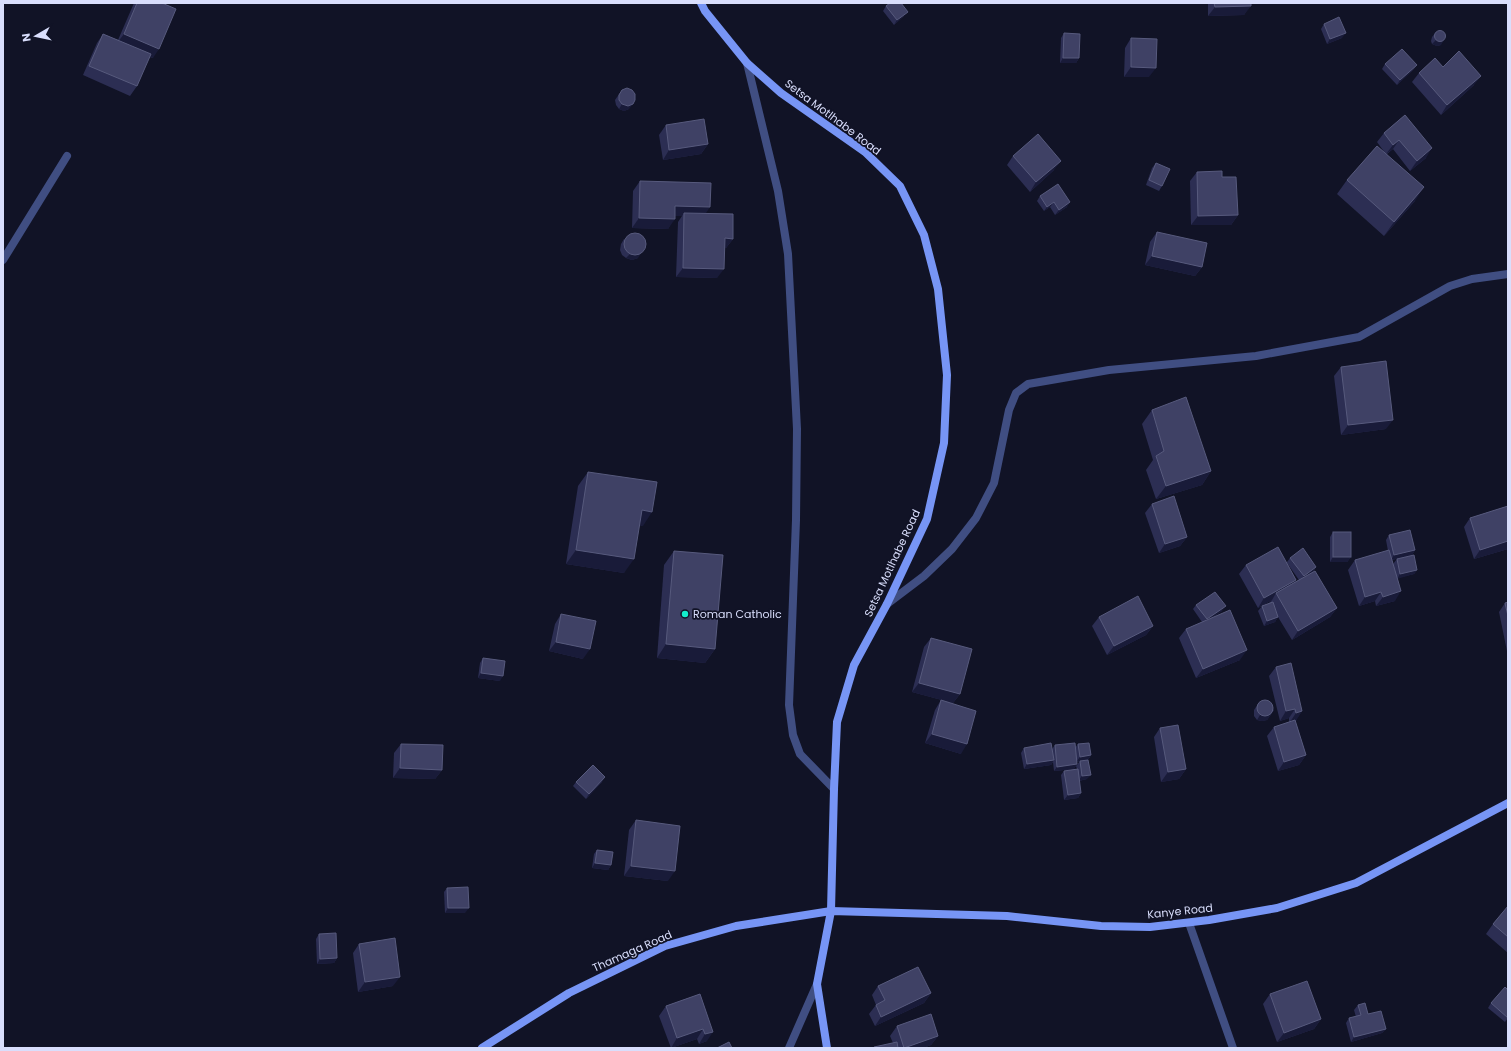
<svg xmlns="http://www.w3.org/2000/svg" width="1511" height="1051" font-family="Poppins,sans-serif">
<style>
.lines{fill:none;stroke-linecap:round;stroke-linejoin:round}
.lane{stroke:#404e82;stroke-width:8}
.street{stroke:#404e82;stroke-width:8}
.secondary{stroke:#7795f5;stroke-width:8}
.wall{fill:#2c2e53;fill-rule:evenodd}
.shaded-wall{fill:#191b39}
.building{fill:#3f4165;stroke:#575a7d}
.poi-dot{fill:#13eecc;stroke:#111326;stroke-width:1.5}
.labels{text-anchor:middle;stroke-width:3.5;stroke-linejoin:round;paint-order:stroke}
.street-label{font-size:11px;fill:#d9defc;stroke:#111326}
.poi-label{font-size:11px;fill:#d9defc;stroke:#111326;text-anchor:start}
</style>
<rect width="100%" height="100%" fill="#111326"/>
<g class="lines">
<g class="lane">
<polyline points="747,63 778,191 788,254 797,429 796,520 789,705 793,735 800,754 834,789"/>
<polyline points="3,260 67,156"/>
<polyline points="887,604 924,576 952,549 976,518 994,483 1009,410 1016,393 1028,384 1109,370 1256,356 1359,337 1450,286 1472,279 1508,274"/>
<polyline points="1189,923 1233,1048"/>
</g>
<polyline class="street" points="789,1048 817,984"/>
<g class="secondary">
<polyline points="701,3 705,11 747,63 781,93 865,152 900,186 924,235 938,289 947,375 944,443 927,519 887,604 854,665 837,722 834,789 831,911 817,984 827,1048"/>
<polyline points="482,1048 569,993 665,946 736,926 831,911 1007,916 1101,926 1150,927 1209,920 1277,908 1356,883 1508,803"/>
</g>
</g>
<g class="wall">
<polygon points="134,3 162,3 153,58 149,57 137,86 130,96 83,75 97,43 103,34 118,40"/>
<polygon points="1208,3 1251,3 1244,15 1208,16"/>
<polygon points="886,6 904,16 894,25 883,11"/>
<polygon points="1324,24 1342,38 1327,44 1321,29"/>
<polygon points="1436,32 1441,45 1437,46 1432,44 1431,41 1432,37"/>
<polygon points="1064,33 1079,58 1076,63 1060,63 1061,38"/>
<polygon points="1131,38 1149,77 1124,77 1125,48"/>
<polygon points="1385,64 1417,65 1413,70 1397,85 1382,69"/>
<polygon points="1443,67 1474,85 1441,115 1412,82 1419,73"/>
<polygon points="622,90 629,109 624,111 619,109 616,105 615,100"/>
<polygon points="1405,115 1426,158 1410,171 1393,149 1387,154 1415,201 1384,236 1337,194 1347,180 1385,153 1377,142 1384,133"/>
<polygon points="666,125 708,144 701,154 663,160 659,135"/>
<polygon points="1013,156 1054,170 1030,192 1007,165"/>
<polygon points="1156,163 1162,186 1159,191 1146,185 1152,168"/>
<polygon points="1197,172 1222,177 1238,215 1231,225 1191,225 1190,181"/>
<polygon points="640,181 706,213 733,239 726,248 724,248 717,278 676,277 678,222 682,216 675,216 668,229 632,228 633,191"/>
<polygon points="1040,196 1067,207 1055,215 1050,207 1044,211 1037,201"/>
<polygon points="1157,232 1202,267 1195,276 1145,265 1150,242"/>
<polygon points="624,239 638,258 632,260 626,258 622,255 620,250 621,244"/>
<polygon points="1341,367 1386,429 1341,435 1334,376"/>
<polygon points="1152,410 1211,471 1202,485 1156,499 1146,470 1153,460 1142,424"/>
<polygon points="588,472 643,526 639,525 624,573 566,564 578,486"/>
<polygon points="1152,504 1187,537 1180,546 1159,553 1145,513"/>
<polygon points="1508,506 1508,549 1474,559 1464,527 1470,518"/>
<polygon points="1333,532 1351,557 1347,562 1330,562 1330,537"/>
<polygon points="1389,535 1415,550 1412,555 1392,560 1395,571 1393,564 1397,559 1417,570 1414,574 1397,578 1395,601 1376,606 1375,601 1359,606 1348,570 1355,560 1388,551 1386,540"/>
<polygon points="674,551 715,649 705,663 657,658 664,565"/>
<path d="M1290 558 1316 567 1313 572 1337 608 1330 617 1292 640 1278 617 1275 622 1264 626 1258 611 1262 606 1270 603H1269L1272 600 1258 608 1239 574 1246 565 1287 562ZM1287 563 1299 580 1295 582Z"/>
<polygon points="1508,602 1508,656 1499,612 1505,603"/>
<polygon points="1196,605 1222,611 1213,617 1240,660 1196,678 1179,638 1186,629 1202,622 1193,609"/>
<polygon points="561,614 583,659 549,651 555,624"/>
<polygon points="1099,617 1153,626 1146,635 1107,655 1092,626"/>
<polygon points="931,638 960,694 953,703 912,692 924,647"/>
<polygon points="483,658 500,681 478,678 480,663"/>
<polygon points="1276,667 1302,711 1295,721 1306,755 1299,765 1278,771 1267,736 1274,727 1289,722 1289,718 1280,721 1269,676"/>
<polygon points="941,700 961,754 925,743 935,710"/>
<polygon points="1260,701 1274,710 1267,720 1262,721 1257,720 1254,716 1254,710"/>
<polygon points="1160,728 1186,769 1179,779 1161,782 1154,737"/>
<polygon points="401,744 442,770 435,779 393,778 394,753"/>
<polygon points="1078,744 1091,755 1088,760 1087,779 1079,781 1081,793 1078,798 1064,800 1061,775 1064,771 1077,769 1076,766 1080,761 1077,762 1077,764 1074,769 1054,771 1053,762 1051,765 1024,769 1021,753 1024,748 1052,749 1055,745 1075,748"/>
<polygon points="576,782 602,782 586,799 573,786"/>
<polygon points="636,820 668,881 624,876 629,830"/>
<polygon points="597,850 611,865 608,870 592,868 594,854"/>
<polygon points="447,888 465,913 445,913 444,892"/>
<polygon points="1508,906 1508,953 1486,934 1493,924"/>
<polygon points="319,934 337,958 334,963 317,964 316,939"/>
<polygon points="359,944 393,986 358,992 353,953"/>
<polygon points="878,986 931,993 924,1003 875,1026 869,1014 876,1005 872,995"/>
<polygon points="1508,990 1508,1018 1505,1022 1488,1008 1491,1003"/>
<polygon points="700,994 707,1041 699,1044 697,1039 671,1048 659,1016 666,1006"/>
<polygon points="1270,994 1321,1019 1314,1029 1277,1042 1263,1004"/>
<polygon points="1358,1005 1386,1029 1382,1033 1351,1042 1346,1023 1349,1018 1356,1017 1354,1010"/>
<polygon points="897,1026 938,1036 931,1045 923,1048 873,1048 874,1047 893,1043 890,1036"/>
</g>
<g class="shaded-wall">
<polygon points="1251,6 1244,15 1208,16 1215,7"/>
<polygon points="908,12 904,16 894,25 897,20"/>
<polygon points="1346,33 1342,38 1327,44 1330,39"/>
<polygon points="124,34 159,49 153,58 117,43"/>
<polygon points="1436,40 1444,40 1441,45 1437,46 1432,44"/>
<polygon points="1063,58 1079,58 1076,63 1060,63"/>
<polygon points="1417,65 1413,70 1397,85 1400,80"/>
<polygon points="1131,67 1156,68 1149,77 1124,77"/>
<polygon points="1481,76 1474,85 1441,115 1447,105"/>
<polygon points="622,104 633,104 629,109 624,111 619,109"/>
<polygon points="1399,140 1393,149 1386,154 1393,145"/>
<polygon points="708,144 701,154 663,160 669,150"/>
<polygon points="1432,148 1426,158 1410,171 1417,161"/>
<polygon points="1061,161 1054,170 1030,192 1036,182"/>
<polygon points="1424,187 1415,201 1384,236 1394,222"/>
<polygon points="1054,202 1050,207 1044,211 1047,207"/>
<polygon points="1070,202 1067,207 1055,215 1059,210"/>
<polygon points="675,206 710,207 704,216 684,213 682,216 668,216"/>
<polygon points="1238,215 1231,225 1191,225 1198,216"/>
<polygon points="639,218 675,219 668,229 632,228"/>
<polygon points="725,238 733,239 726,248 718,248"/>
<polygon points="644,249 638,258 632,260 626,258 630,254"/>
<polygon points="1152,256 1202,267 1195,276 1145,265"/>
<polygon points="683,268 724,269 717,278 676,277"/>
<polygon points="1393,420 1386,429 1341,435 1348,425"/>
<polygon points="1211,471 1202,485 1156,499 1166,486"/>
<polygon points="642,510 652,512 643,526 632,524"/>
<polygon points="1187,537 1180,546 1159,553 1165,544"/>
<polygon points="1508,541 1508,549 1474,559 1480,550"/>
<polygon points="576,550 634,559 624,573 566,564"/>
<polygon points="1415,550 1412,555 1391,560 1394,555"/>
<polygon points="1333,557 1351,557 1347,562 1330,562"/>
<polygon points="1316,567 1313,572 1300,581 1304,576"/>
<polygon points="1417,570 1414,574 1397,579 1400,574"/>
<polygon points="1296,580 1290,589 1276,593 1272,600 1258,608 1264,598"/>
<polygon points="1401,591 1395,601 1376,606 1383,597"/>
<polygon points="1381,592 1375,601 1359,606 1365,597"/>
<polygon points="1226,606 1222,611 1203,624 1207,619"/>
<polygon points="1337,608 1330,617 1292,640 1298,631"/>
<polygon points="1278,617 1275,622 1264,626 1267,621"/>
<polygon points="1153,626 1146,635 1107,655 1114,646"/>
<polygon points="556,642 590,649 583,659 549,651"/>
<polygon points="666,644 715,649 705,663 657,658"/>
<polygon points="1247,650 1240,660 1196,678 1203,669"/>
<polygon points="481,673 503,676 500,681 478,678"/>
<polygon points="919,683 960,694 953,703 912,692"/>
<polygon points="1295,709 1289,718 1280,721 1286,711"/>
<polygon points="1302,711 1296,721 1290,722 1296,713"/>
<polygon points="1260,715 1271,715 1267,720 1262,721 1257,720"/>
<polygon points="932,734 967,744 961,754 925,743"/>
<polygon points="1091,755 1088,760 1076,762 1080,757"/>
<polygon points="1306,755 1299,765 1278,771 1284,762"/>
<polygon points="1054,760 1051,765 1024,769 1027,764"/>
<polygon points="1077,764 1074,769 1054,771 1057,767"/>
<polygon points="400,768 442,770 435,779 393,778"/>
<polygon points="1186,769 1179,779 1161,782 1168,772"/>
<polygon points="1091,775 1087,779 1078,781 1082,776"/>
<polygon points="605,777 602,782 586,799 589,794"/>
<polygon points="1081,793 1078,798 1064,800 1068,795"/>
<polygon points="595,863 611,865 608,870 592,868"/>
<polygon points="631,866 675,871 668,881 624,876"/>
<polygon points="448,908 469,908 465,913 445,913"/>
<polygon points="337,958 334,963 317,964 320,959"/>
<polygon points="400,977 393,986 358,992 365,982"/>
<polygon points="931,993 924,1003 875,1026 881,1017"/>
<polygon points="1321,1019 1314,1029 1277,1042 1284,1033"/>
<polygon points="703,1029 697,1039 671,1048 677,1038"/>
<polygon points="1386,1029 1382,1033 1351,1042 1354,1037"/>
<polygon points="713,1032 707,1041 699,1044 705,1034"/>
<polygon points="938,1036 931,1045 923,1048 904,1048"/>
</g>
<g class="building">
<polygon points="137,3 162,3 176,9 159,49 124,34"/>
<polygon points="890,3 901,3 908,12 897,20 886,6"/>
<polygon points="1214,3 1251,3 1251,6 1215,7"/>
<polygon points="1339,17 1346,33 1330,39 1324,24"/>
<circle cx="1440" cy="36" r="5.5"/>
<polygon points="1064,33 1080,34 1079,58 1063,58"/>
<polygon points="103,34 151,54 137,86 89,66"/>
<polygon points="1131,38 1157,39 1156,68 1131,67"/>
<polygon points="1402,49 1417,65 1400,80 1385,64"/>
<polygon points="1459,51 1481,76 1447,105 1419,73 1435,58 1443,67"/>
<polygon points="627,88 632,90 635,94 635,100 633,104 628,106 622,104 619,100 619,95 622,90"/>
<polygon points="1405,115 1432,148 1417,161 1399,140 1393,145 1384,133"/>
<polygon points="704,119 708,144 669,150 666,125"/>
<polygon points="1038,134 1061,161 1036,182 1013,156"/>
<polygon points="1377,146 1424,187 1394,222 1347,180"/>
<polygon points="1156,163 1170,169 1162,186 1149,180"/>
<polygon points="1222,171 1222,177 1236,177 1238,215 1198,216 1197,172"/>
<polygon points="640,181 711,183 710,207 675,206 675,219 639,218"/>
<polygon points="1058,184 1070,202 1059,210 1054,202 1047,207 1040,196"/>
<polygon points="684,213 733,214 733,239 725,238 724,269 683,268"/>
<polygon points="1157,232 1207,243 1202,267 1152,256"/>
<circle cx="635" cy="244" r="11"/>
<polygon points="1386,361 1393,420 1348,425 1341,367"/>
<polygon points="1186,397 1211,471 1166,486 1156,456 1164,451 1152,410"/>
<polygon points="588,472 657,482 652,512 642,510 634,559 576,550"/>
<polygon points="1174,496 1187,537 1165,544 1152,504"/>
<polygon points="1508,506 1508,541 1480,550 1470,518"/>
<polygon points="1410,530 1415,550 1394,555 1389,535"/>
<rect x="1333" y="532" width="18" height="25"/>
<polygon points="1278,547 1296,580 1264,598 1246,565"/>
<polygon points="1303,548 1316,567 1304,576 1290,558"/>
<polygon points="1389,550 1401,591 1383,597 1381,592 1365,597 1355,560"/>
<polygon points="674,551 723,555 715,649 666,644"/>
<polygon points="1414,555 1417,570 1400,574 1397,559"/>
<polygon points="1315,571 1337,608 1298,631 1276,593"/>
<polygon points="1215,592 1226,606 1207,619 1196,605"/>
<polygon points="1138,596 1153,626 1114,646 1099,617"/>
<polygon points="1273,602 1278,617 1267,621 1262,606"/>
<polygon points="1508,602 1508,616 1505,603"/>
<polygon points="1230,610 1247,650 1203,669 1186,629"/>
<polygon points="561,614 596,621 590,649 556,642"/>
<polygon points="931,638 972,649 960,694 919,683"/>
<polygon points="483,658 505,661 503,676 481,673"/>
<polygon points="1291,663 1302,711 1296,713 1295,709 1286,711 1276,667"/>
<circle cx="1265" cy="708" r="8"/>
<polygon points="941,700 976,711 967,744 932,734"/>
<polygon points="1295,720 1306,755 1284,762 1274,727"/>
<polygon points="1178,725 1186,769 1168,772 1160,728"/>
<polygon points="1051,743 1054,760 1027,764 1024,748"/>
<polygon points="1075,743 1077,764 1057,767 1055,745"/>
<polygon points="1089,743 1091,755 1080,757 1078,744"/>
<polygon points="401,744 443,745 442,770 400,768"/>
<polygon points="1088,760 1091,775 1082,776 1080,761"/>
<polygon points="593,765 605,777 589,794 576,782"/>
<polygon points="1078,769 1081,793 1068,795 1064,771"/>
<polygon points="636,820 680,826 675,871 631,866"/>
<polygon points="597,850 613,852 611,865 595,863"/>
<polygon points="468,887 469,908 448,908 447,888"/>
<polygon points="1508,906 1508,937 1493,924"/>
<polygon points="336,933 337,958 320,959 319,934"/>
<polygon points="395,938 400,977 365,982 359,944"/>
<polygon points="918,967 931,993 881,1017 876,1005 885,1000 878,986"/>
<polygon points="1307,981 1321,1019 1284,1033 1270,994"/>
<polygon points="1505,987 1508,990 1508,1018 1491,1003"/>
<polygon points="700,994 713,1032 705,1034 703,1029 677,1038 666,1006"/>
<polygon points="1365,1003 1368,1014 1381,1011 1386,1029 1354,1037 1349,1018 1361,1015 1358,1005"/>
<polygon points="931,1014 938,1036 904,1048 897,1026"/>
<polygon points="729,1042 732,1048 717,1048"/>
<polygon points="897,1042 898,1048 874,1048 874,1047"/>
</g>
<circle class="poi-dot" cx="685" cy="614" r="4"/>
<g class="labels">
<g class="street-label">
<text transform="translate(833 117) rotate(37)" y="4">Setsa Motlhabe Road</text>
<text transform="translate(892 563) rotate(-65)" y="4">Setsa Motlhabe Road</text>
<text transform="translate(1180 911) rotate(-6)" y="4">Kanye Road</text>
<text transform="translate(632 951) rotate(-24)" y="4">Thamaga Road</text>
</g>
<g class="poi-label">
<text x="693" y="618">Roman Catholic</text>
</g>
</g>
<rect width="1511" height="1051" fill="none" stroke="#d9defc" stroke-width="8"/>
<g transform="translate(36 36) rotate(261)" stroke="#111326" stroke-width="3" paint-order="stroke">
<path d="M0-3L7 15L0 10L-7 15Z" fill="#d9defc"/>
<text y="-6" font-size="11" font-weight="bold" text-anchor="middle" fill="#d9defc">N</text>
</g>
</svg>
